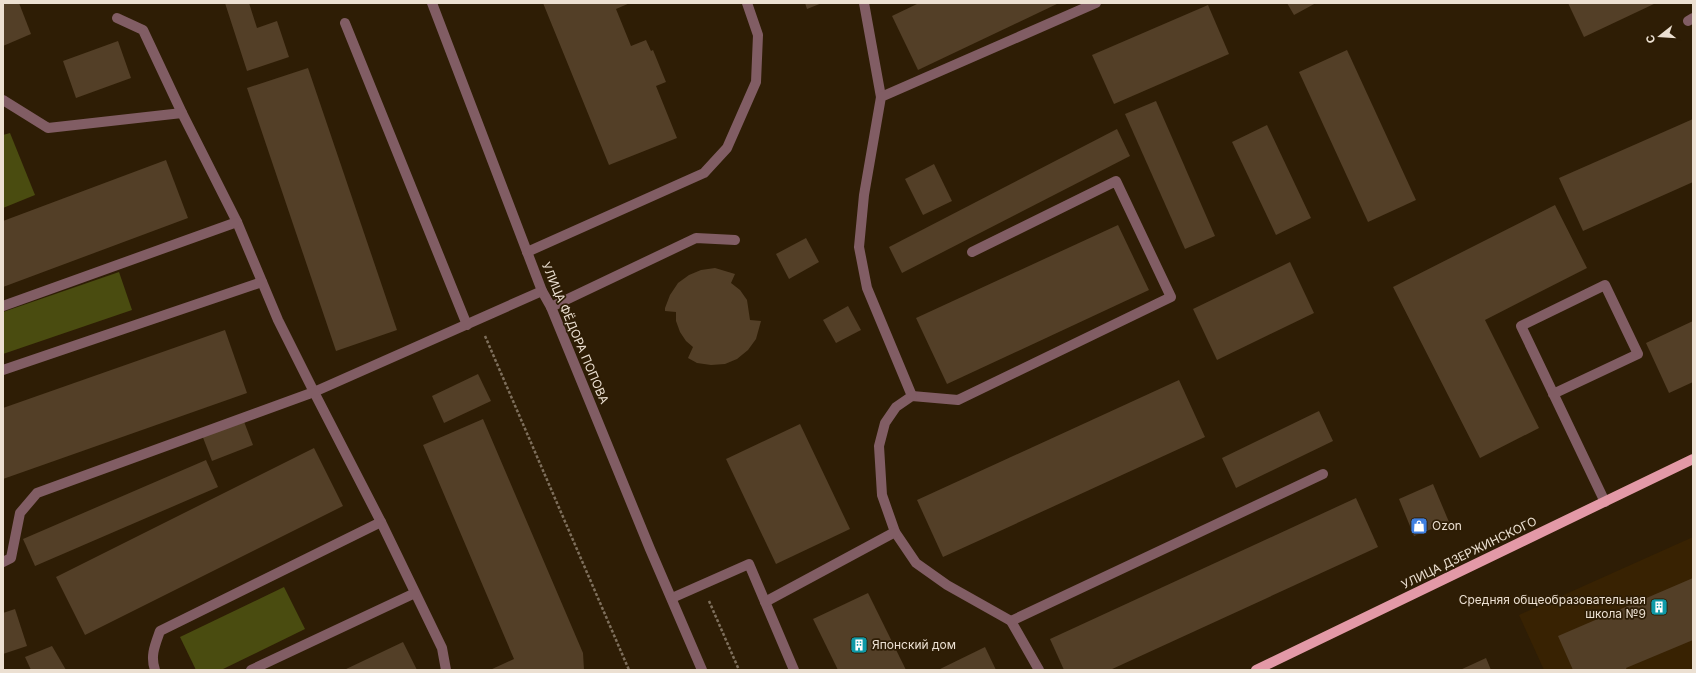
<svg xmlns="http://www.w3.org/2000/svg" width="1696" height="673" font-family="Inter,sans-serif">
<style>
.built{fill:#382202}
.green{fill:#4a4c10}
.building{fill:#533f27}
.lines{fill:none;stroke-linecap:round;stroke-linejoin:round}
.path{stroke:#7e6f5c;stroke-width:2.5;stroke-dasharray:3 2;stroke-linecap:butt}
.minor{stroke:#815d64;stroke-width:10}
.major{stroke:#e399a7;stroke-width:10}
.labels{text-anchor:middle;stroke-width:3.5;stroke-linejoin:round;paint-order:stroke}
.street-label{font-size:12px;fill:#ece0d2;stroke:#2e1d05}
.poi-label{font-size:12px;fill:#ece0d2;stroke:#2e1d05;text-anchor:start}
</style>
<rect width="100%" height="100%" fill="#2e1d05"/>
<polygon class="built" points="1693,537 1693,670 1544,670 1519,615"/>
<g class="green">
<polygon points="10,133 35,195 3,208 3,135"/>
<polygon points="119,272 132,310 3,354 3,312"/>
<polygon points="284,587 305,629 221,670 196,670 180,637"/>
</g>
<g class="building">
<polygon points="3,3 19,3 31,34 3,46"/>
<polygon points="225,3 249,3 257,28 277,21 289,57 247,71"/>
<polygon points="543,3 630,3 616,9 631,46 646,40 651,51 653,50 666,82 656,86 677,138 609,165"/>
<polygon points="805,3 822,3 807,9"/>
<polygon points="919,3 1059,3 918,70 892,16"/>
<polygon points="1287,3 1316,3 1294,15"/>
<polygon points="1568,3 1656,3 1584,37"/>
<polygon points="1208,5 1229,54 1114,104 1092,55"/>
<polygon points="118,41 131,78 76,98 63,61"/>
<polygon points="1347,50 1416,200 1368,222 1299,72"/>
<polygon points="308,68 397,330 336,351 247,88"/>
<polygon points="1156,101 1215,236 1185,249 1125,114"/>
<polygon points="1693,119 1693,182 1583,231 1559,178"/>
<polygon points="1267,125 1311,218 1276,235 1232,142"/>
<polygon points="1117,129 1130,156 902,273 889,247"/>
<polygon points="166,160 188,218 3,287 3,221"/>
<polygon points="934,164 952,201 923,215 905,179"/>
<polygon points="1555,205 1587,268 1485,320 1539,428 1480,458 1393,287"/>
<polygon points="1118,225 1149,290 947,384 916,318"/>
<polygon points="806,238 819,262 789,279 776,254"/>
<polygon points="1290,262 1314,313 1217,360 1193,309"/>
<polygon points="715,268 735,274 731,283 740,290 747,300 750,320 761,321 756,339 748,350 737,359 725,364 711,365 697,363 688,358 693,347 686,341 680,332 676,321 676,312 665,311 665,308 670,295 678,283 689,275 701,270"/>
<polygon points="848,306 861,330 836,343 823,320"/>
<polygon points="1693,321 1693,382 1669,393 1646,343"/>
<polygon points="225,330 247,393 3,479 3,408"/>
<polygon points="478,374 491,401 444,423 432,396"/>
<polygon points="1179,380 1205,437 943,557 917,500"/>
<polygon points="1319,411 1333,441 1236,488 1222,458"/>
<polygon points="243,419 253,445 212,461 202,435"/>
<polygon points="483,419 583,653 584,670 490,670 514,659 423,445"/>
<polygon points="800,424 850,529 776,564 726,459"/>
<polygon points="314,448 343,506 85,635 56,577"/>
<polygon points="206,460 218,487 35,566 23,539"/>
<polygon points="1433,484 1449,522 1414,536 1399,499"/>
<polygon points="1356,498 1378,547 1110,670 1064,670 1050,639"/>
<polygon points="1693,578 1693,640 1626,668 1627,670 1573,670 1558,636"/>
<polygon points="868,593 906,670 838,670 813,619"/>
<polygon points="15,609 27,646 3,654 3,613"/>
<polygon points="403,642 417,670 344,670"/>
<polygon points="52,646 66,670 31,670 25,657"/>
<polygon points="985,647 996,670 938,670"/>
<polygon points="1486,658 1491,670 1460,670"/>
</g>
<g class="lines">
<g class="path">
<polyline points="485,336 629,670"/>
<polyline points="709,601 739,670"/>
</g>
<g class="minor">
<polyline points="432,3 542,291 551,307 650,549 702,670"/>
<polyline points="864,3 881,97"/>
<polyline points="117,18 143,30 182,113"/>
<polyline points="1688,21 1693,18"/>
<polyline points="345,23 467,325"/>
<polyline points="3,100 48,128 182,113 237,222 278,320 314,392 542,291"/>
<polyline points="527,252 704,173 727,148 756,82 758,35 747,3"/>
<polyline points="972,252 1116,181 1171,297 958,400 912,396 896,407 885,423 879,446 882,495 895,532 916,563 947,585 1011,621 1039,670"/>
<polyline points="3,306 237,222"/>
<polyline points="551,307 696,238 735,240"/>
<polyline points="3,370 262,282"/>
<polyline points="1553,394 1638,354 1605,285 1521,326 1605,502"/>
<polyline points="912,396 867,288 859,247 864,195 881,97 1096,3"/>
<polyline points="3,562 11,558 20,513 37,493 314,392 381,522 442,648 446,670"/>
<polyline points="672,598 749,564 794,670"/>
<polyline points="765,602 895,532"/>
<polyline points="1011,621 1323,474"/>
<path d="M155 670C150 656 155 645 160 631L381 522"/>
<polyline points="251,670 415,593"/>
</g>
<polyline class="major" points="1256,670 1693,459"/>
</g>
<defs>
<g id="shop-square" transform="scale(0.9)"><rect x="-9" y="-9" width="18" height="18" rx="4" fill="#3f7fe0" stroke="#2e1d05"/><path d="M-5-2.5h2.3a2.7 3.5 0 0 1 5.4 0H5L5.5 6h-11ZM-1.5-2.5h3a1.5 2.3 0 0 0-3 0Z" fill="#fff"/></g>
<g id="building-square" transform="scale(0.9)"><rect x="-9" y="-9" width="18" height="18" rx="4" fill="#0f9aa8" stroke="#2e1d05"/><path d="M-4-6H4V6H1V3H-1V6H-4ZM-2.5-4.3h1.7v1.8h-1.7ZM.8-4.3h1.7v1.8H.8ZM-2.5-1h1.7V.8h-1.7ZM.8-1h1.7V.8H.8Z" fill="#fff"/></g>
</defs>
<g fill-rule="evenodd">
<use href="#shop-square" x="1419" y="526"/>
<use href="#building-square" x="1659" y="607"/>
<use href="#building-square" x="859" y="645"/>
</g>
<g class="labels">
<g class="street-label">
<text transform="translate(575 333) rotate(67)" y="4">УЛИЦА ФЁДОРА ПОПОВА</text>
<text transform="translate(1469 553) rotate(-26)" y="4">УЛИЦА ДЗЕРЖИНСКОГО</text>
</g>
<g class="poi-label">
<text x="1432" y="530">Ozon</text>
<text x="1646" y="604" text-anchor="end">Средняя общеобразовательная<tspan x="1646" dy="14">школа №9</tspan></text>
<text x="872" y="649">Японский дом</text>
</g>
</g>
<rect width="1696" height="673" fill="none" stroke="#ece0d2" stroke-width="8"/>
<g transform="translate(1660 36) rotate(253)" stroke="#2e1d05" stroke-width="3" paint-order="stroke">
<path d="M0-3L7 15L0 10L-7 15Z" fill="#ece0d2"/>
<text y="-6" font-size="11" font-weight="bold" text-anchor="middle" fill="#ece0d2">С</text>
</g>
</svg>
